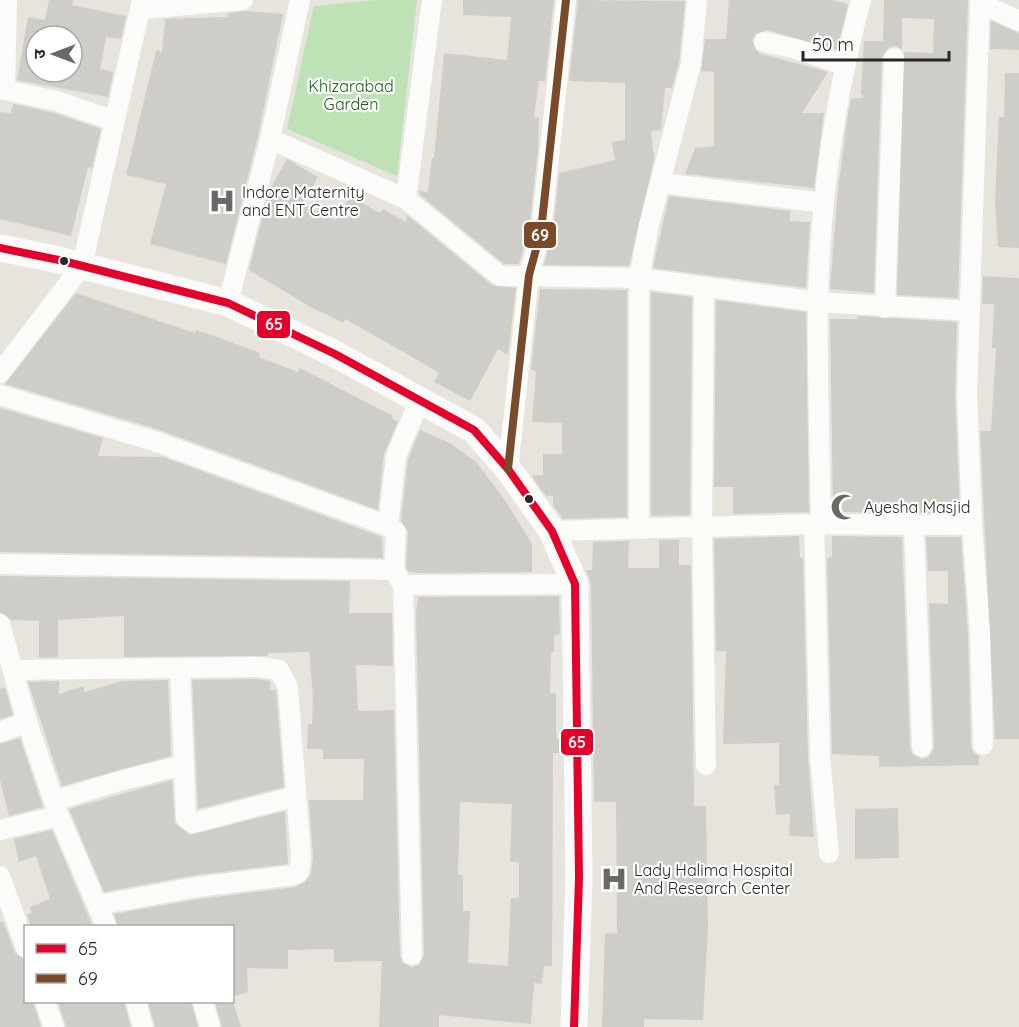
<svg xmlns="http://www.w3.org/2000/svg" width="1019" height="1027" font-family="Quicksand,'Noto Sans Devanagari',sans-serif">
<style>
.green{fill:#bee1b6}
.building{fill:#cfcdc8;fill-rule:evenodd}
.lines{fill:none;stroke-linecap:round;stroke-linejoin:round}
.minor{stroke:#fbfbfa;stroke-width:20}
.secondary{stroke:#fbfbfa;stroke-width:27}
.bus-1-casing{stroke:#fff;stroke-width:12}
.bus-2-casing{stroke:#fff;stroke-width:12}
.bus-1{stroke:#e4002b;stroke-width:8}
.bus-2{stroke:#7a4b2a;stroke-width:8}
.bus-dot{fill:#272727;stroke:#fff;stroke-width:2}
.labels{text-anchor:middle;stroke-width:4.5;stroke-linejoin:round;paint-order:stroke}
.park-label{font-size:16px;fill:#1c601f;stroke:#fff}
.poi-label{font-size:16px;fill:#272727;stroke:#fff;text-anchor:start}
.line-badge{stroke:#fff;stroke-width:2}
.badge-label{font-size:16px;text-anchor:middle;font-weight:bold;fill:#fff}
</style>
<rect width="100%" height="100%" fill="#e6e4dd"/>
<polygon class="green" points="376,0 417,0 397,176 287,129 314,6"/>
<g class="building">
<path d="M49 0H73L72 5 126 16 121 39 106 37 100 69 113 72 108 97 17 80 28 17 45 20ZM36 36H72V72H36Z"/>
<polygon points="463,0 554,0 545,81 539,81 534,117 539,118 538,151 529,229 519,264 504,264 419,194 419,191 428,192 432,158 434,158 444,53 507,60 511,17 463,15"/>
<polygon points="578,0 685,1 679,62 672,88 665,88 661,130 651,131 654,160 629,266 544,265 553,232 559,173 615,160 612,142 625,140 625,83 569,81"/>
<polygon points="729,0 832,0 848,4 837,50 767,30 756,34 752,40 756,50 761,54 828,72 802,113 824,113 814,188 685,174 695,148 714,146 714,72 701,71 705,39 726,39"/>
<polygon points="884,0 968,0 958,298 897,295 904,52 933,53 934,19 902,18 902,49 895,46 889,47 882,57 874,293 830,289 838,189 848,114 851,99 864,98 861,93 864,41 883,41"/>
<polygon points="246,11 283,14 258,136 226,264 150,244 166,184 126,175 156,51 162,52 165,19 227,17 228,13"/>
<polygon points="991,21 1019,33 1019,50 990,49"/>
<polygon points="1005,73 1019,73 1019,248 998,247 995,202 999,117 1004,117"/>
<polygon points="13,104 54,113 101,129 92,168 88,167 71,236 0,219 0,112 11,113"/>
<polygon points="287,159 318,177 302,204 336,220 350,196 380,213 383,209 406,222 407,215 492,285 516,288 508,355 498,349 470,401 434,382 439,373 409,355 345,319 344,323 312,308 249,270 269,191"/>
<polygon points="669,196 790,211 790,221 810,222 806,288 653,268"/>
<polygon points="983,276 1019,278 1019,739 995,739 980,431 991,431 996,348 992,348 994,304 982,304"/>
<polygon points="540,289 627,290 627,517 563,519 553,505 553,496 546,496 533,478 533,475 543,475 543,454 562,454 562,423 532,422 536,372 531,369"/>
<polygon points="651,292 692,297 690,515 651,516"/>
<polygon points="76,293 195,333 196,330 225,340 260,353 259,357 298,372 300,368 393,416 392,419 398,421 384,454 378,510 157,429 5,384"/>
<polygon points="716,300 806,312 809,512 733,514 733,487 714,487"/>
<polygon points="858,316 957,322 955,394 960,513 833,512 830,319 858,319"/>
<polygon points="0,408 103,438 98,456 163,457 382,537 383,558 0,552"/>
<polygon points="420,430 450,443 476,462 505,500 532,544 532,572 417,573 408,571 406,567 408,532 401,521 408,459"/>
<polygon points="799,536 800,558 803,558 808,757 814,837 789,836 790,814 776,815 774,785 779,785 779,743 723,744 726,651 716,651 714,539"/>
<polygon points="832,536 902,537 910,747 912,754 922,759 929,757 934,747 929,603 948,604 948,571 928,571 926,537 961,537 968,635 971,745 973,752 979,756 979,765 879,767 879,756 832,754 827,558 832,557"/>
<polygon points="659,540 679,540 679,565 691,565 694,806 706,806 708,926 703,1020 644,1019 644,1027 602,1027 605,933 617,934 616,802 594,802 591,584 586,570 592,570 593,542 629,541 628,568 659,568"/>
<path d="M0 576 350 581 349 613H392L393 666 356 665 358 711 394 710 400 955 402 962 412 967 419 965 424 955 416 613 418 597 559 596 560 634 554 636V652H551L550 693H556V732L557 739H561L562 753H553L552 966H544L542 984 534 983 531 1024 439 1015V1027H379L382 961 334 962V949L288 950V969L247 968 248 992 232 997V927H118L114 914 199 899 295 887 305 882 311 874 313 858 309 800H363L364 759H323V749H307L308 724H312L313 696 309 652 268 653V656L124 657V616L58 620V657L39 658V621L11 620 0 612ZM460 802 512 804 510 862H519V898H511L508 966 468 963 470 911H463V875H458Z"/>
<polygon points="258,679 270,681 270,690 276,690 284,787 198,809 192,680"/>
<polygon points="168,680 171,756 62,786 28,682 59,681 59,694 83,686 85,692 122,681"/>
<polygon points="5,687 13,715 0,719 0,689"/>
<polygon points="20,738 43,807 9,816 0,780 0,744"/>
<polygon points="172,780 175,823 190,835 285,811 288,864 196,875 104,892 69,809"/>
<polygon points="898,808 899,858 855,859 855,809"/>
<polygon points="52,830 93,927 31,927 27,914 32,913 30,907 50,899 36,856 19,862 14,839"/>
<polygon points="3,921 15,953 26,960 26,1002 33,1002 41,1027 0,1027 0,922"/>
<polygon points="58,1002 124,1002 131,1027 66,1027"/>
<polygon points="148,1002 191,1002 198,1027 155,1027"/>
<polygon points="215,1002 233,1002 241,1027 222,1027"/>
</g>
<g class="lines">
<g class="minor">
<polyline points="432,0 406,199 500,276 639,278 818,302 970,311"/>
<polyline points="980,0 967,394 972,525 980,634 983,745"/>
<polyline points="980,3 1019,21"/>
<polyline points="142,9 243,0"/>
<polyline points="764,42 796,49 844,65"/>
<polyline points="0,89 57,101 115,121"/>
<polyline points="5,90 7,0"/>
<polyline points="270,139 406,199"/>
<polyline points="661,183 824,203"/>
<polyline points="704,287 702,527 706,765"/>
<polyline points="228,303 270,139 300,0"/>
<polyline points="885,308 894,58"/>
<polyline points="0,373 82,266 142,0"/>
<polyline points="0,395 154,441 388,526"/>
<polyline points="508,469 529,275 541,231 566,0"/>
<polyline points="814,524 820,757 829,853"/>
<path d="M821 526C820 452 817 377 818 302 820 201 835 98 861 0"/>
<polyline points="914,527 922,747"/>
<polyline points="639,528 639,278 649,225 691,64 697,0"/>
<polyline points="552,531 814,524 972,525"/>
<polyline points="0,564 394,570 403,585 412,955"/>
<polyline points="394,570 396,532 388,526 396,456 420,399"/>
<polyline points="403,585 575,584"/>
<polyline points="0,624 27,722"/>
<polyline points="180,668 186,818 193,823 296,796"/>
<polyline points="14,670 259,667 279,670 288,687 301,857 299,872 294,875 197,887 98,905"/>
<polyline points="0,732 27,722 59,816 106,926"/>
<polyline points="54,801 123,780 184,765"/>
<polyline points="0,830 59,816"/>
<polyline points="0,876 26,948"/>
<polyline points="45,1002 54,1027"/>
<polyline points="136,1002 143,1027"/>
<polyline points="203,1002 210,1027"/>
</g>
<polyline class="secondary" points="0,248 59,260 228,303 335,354 474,430 508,469 552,531 575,584 579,878 574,1027"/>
<g class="bus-1-casing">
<polyline id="bus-1" points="0,248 59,260 228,303 335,354 474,430 508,469 552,531 575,584 579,878 574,1027"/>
</g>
<g class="bus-2-casing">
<polyline id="bus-2" points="508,469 529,275 541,231 566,0"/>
</g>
<use href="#bus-1" class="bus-1"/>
<use href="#bus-2" class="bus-2"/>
</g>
<defs>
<g id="hospital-bare" transform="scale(2.07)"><path d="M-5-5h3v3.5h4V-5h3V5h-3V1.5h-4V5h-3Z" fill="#6a6967" stroke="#fff" stroke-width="2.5" paint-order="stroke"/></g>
<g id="mosque-bare" transform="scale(2.07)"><path d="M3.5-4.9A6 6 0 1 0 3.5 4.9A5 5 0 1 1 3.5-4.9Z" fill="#6a6967" stroke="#fff" stroke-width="2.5" paint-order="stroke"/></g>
</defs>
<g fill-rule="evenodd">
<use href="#hospital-bare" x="222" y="201"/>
<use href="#mosque-bare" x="844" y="507"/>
<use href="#hospital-bare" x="614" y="879"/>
</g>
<g class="bus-dot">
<circle cx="64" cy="261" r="5"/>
<circle cx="529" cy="499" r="5"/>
</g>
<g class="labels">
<g class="park-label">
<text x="351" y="92">Khizarabad<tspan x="351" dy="18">Garden</tspan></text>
</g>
<g class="poi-label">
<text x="242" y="198">Indore Maternity<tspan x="242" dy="18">and ENT Centre</tspan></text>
<text x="864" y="513">Ayesha Masjid</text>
<text x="634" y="876">Lady Halima Hospital<tspan x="634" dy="18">And Research Center</tspan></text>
</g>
</g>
<g class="line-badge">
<rect x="523" y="221" width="34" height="28" rx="6" fill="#7a4b2a"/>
<rect x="256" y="310" width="35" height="29" rx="6" fill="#e4002b"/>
<rect x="560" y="728" width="34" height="28" rx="6" fill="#e4002b"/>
</g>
<g class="badge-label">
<text x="540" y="241">69</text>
<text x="274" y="330">65</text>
<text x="577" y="748">65</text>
</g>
<rect x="24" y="925" width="210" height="78" fill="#ffffff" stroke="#a9a9a9" stroke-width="1.5"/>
<rect x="36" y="944" width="30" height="9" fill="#e4002b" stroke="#a9a9a9" stroke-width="1.5"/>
<text x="78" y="955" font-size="18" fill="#272727">65</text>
<rect x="36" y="974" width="30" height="9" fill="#7a4b2a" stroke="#a9a9a9" stroke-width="1.5"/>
<text x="78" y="985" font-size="18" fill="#272727">69</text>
<g transform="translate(54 54) rotate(270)"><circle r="28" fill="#ffffff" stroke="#a9a9a9" stroke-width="1.5"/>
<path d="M0-4.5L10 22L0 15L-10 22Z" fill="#6a6967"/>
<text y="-9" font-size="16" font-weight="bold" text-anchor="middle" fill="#272727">उ</text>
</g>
<path d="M803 51v9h146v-9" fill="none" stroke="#272727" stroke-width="3"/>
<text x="812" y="51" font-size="18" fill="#272727" stroke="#ffffff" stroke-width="4.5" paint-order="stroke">50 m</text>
</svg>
